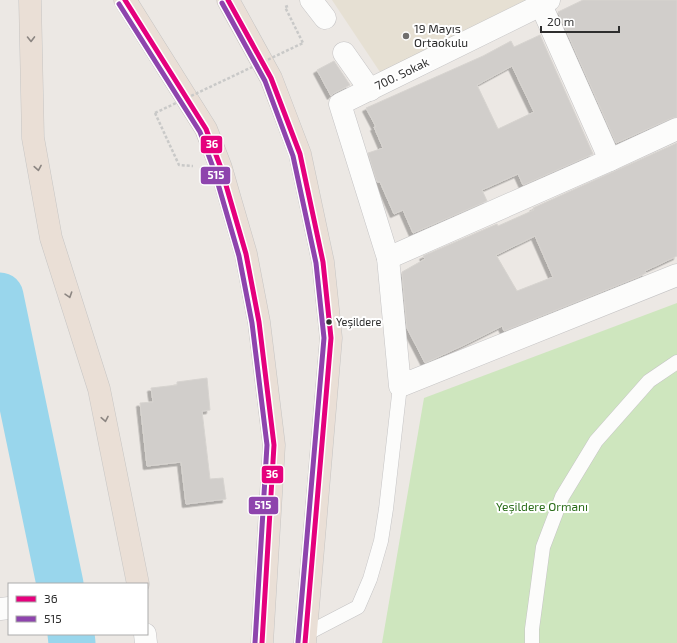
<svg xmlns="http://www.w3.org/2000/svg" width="677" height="643" font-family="'Exo 2',sans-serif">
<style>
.education{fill:#e6e0d3}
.green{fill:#cee6be}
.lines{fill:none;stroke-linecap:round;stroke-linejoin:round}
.river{stroke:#99d6ec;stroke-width:47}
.building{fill:#d1cecb;stroke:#d7d4d0;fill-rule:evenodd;filter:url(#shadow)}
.lane-casing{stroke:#c5c4c5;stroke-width:15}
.street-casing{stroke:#c5c4c5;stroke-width:23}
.secondary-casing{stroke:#c5c4c5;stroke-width:23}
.highway-casing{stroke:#c6c5c4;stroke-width:23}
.path{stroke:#c9c9c8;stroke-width:2.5;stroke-dasharray:3 2;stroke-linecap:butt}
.lane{stroke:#fcfcfb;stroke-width:14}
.street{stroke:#fcfcfb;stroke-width:22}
.secondary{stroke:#fcfcfb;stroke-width:22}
.highway{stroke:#eadfd6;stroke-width:22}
.path-bridge{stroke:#c9c9c8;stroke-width:2.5;stroke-dasharray:3 2;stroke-linecap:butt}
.bus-1-casing{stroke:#fff;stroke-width:8}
.bus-2-casing{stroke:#fff;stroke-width:8}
.bus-1{stroke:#e5007d;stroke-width:5}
.bus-2{stroke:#8e44ad;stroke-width:5}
.oneway{stroke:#8c8682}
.poi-dot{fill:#706f6e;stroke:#fff;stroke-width:1.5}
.bus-dot{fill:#2e2e2e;stroke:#fff;stroke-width:1.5}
.labels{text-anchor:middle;stroke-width:4;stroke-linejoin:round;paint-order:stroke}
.bus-label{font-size:11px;fill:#2e2e2e;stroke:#fff;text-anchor:start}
.poi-label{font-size:12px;fill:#2e2e2e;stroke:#fff;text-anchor:start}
.street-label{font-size:12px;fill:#2e2e2e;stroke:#fff}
.park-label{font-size:12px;fill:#2c6e1b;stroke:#fff}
.line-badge{stroke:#fff;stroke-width:1.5}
.badge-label{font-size:11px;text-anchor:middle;font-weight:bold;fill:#fff}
</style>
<defs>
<filter id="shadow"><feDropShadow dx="-3.5" dy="3.5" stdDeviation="0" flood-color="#0004"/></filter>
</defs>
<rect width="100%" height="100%" fill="#ece8e4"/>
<polygon class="education" points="332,0 533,0 380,72"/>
<polygon class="green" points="677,303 677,643 382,643 424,398"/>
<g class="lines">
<g class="river">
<polyline points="0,296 60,584"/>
<polyline points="71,634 72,643"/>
</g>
</g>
<g class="building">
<polygon points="583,0 677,0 677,117 672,118 616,143 558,12"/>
<path d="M540 35 593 154 523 185 518 174 482 190 487 201 413 233 403 210 394 214 380 182H377L368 153 383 148 374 127H376L366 108 483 56 511 41 514 47ZM512 66 534 112 498 129 477 85Z"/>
<polygon points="334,61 350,85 334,93 331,96 317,70"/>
<path d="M677 143V256L645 271 646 273 638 277 504 331 502 326 462 346 425 363 407 328 402 272 425 259 423 256 497 224 498 226 534 210 533 208ZM535 236 553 277 517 291 496 255Z"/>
<polygon points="207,378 210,410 202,411 210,479 223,478 226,499 186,504 181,462 147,466 140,403 153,402 151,388 177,385 177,382"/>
</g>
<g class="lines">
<g class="lane-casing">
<g id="lane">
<polyline points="306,634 358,607 370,579 381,541 386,509 400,386"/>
<polyline points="532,643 532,629 543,547 562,497 596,441 649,381 677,362"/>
</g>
</g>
<g class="street-casing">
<g id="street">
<polyline points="311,0 325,18"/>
<polyline points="549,0 541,5 340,104 388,258 400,386 677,275"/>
<polyline points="541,5 610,160"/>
<polyline points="344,53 370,90"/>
<polyline points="388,258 610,160 677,129"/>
</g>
</g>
<g class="secondary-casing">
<g id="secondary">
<polyline points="0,609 9,608"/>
<polyline points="145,634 146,643"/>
</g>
</g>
<g class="highway-casing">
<g id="highway">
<polyline points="30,0 33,138 51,238 99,389 138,584"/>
<polyline points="125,0 206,129 221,168 246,254 259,322 274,445 262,643"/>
<polyline points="228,0 271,78 300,154 323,262 331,338 305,643"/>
</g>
</g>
<g class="path">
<polyline points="288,6 285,7 303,43"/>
<polyline points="155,113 179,165 193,166"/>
</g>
<use href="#lane" class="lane"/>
<use href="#street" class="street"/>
<use href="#secondary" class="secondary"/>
<use href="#highway" class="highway"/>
<polyline class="path-bridge" points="155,113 303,43"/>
<g class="bus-1-casing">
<g id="bus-1">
<polyline points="125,0 206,129 221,168 246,254 259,322 274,445 262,643"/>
<polyline points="228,0 271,78 300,154 323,262 331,338 305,643"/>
</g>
</g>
<g class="bus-2-casing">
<g id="bus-2">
<polyline points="222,3 265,81 293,156 316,263 324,338 298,642"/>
<polyline points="119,4 200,132 214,170 239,256 252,323 267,445 255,643"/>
</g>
</g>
<use href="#bus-1" class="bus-1"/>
<use href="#bus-2" class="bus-2"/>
</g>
<defs><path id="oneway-chevron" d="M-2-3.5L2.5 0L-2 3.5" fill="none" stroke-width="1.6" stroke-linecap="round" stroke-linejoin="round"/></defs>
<g class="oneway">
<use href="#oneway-chevron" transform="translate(31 39) rotate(89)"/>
<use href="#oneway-chevron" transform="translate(38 168) rotate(80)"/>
<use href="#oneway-chevron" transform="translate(69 295) rotate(72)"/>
<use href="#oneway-chevron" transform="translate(105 419) rotate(79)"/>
</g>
<circle class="poi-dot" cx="406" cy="36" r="4"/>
<circle class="bus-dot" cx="329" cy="322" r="3.5"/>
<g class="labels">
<g class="bus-label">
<text x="336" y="326">Yeşildere</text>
</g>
<g class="poi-label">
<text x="414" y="33">19 Mayıs<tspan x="414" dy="14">Ortaokulu</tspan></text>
</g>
<g class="street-label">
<text transform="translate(402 74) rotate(-26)" y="4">700. Sokak</text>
</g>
<g class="park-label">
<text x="542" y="511">Yeşildere Ormanı</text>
</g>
</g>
<g class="line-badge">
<rect x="200" y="135" width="23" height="19" rx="4" fill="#e5007d"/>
<rect x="200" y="166" width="31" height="19" rx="4" fill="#8e44ad"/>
<rect x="261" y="465" width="23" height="19" rx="4" fill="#e5007d"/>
<rect x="248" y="496" width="31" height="19" rx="4" fill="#8e44ad"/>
</g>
<g class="badge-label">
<text x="212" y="148">36</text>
<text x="216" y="179">515</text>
<text x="272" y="478">36</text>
<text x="263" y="509">515</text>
</g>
<rect x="8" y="583" width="140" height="52" fill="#ffffff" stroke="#ababab"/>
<rect x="16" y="596" width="20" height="6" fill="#e5007d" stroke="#ababab"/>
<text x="44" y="603" font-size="12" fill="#2e2e2e">36</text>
<rect x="16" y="616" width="20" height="6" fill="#8e44ad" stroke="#ababab"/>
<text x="44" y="623" font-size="12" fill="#2e2e2e">515</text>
<path d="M541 26v6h78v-6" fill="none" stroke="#2e2e2e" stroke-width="2"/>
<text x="547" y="26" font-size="12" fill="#2e2e2e" stroke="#ffffff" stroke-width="3" paint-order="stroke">20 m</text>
</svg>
